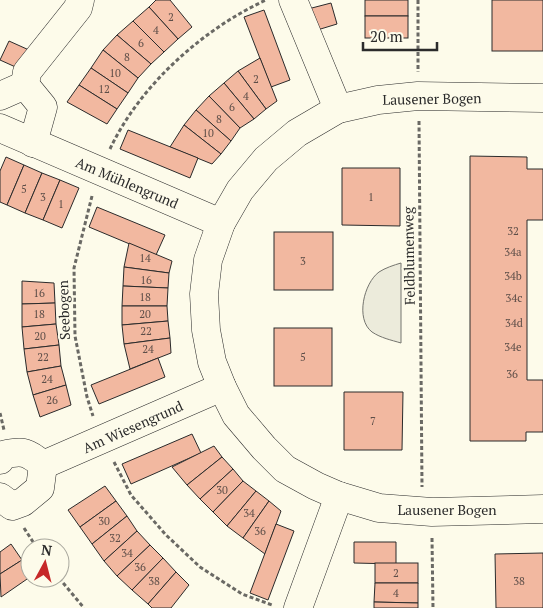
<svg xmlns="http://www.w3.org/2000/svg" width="543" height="608" font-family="'PT Serif',serif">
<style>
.green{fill:#ecebdb;stroke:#74746e}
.building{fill:#f2b8a0;stroke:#2b2b2b}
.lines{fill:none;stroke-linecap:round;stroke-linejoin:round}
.minor-casing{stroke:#2b2b2b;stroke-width:29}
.path{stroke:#6a6964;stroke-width:3;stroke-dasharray:4 2.5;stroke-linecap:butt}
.minor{stroke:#fdfbea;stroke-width:28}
.labels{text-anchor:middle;stroke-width:4;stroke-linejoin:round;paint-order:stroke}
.number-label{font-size:11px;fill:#5d4e48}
.street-label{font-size:14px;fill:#2b2b2b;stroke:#fdfbea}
</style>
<rect width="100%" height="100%" fill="#fdfbea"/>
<path class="green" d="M401 263V343C391 340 381 338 372 332 355 319 364 283 379 272 385 268 394 265 401 263Z"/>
<g class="building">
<polygon points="156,0 170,0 192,27 178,39 149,7"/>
<rect x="365" y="0" width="43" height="16"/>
<rect x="492" y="0" width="51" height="51"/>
<polygon points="331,3 337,24 314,31 308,9"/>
<polygon points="149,7 178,39 164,52 133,21"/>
<polygon points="264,10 290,80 271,87 244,17"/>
<rect x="365" y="16" width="43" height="22"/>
<polygon points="133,21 164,52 151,64 117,35"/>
<polygon points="117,35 151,64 138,78 103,50"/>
<polygon points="9,41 29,50 20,69 0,60"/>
<polygon points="103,50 138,78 128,93 91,68"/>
<polygon points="260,58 277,101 266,109 238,71"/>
<polygon points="91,68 128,93 117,109 79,85"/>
<polygon points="238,71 266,109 254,119 224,83"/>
<polygon points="224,83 254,119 240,128 209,96"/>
<polygon points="79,85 117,109 107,124 67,102"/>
<polygon points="209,96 240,128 231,141 196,110"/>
<polygon points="196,110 231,141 221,154 184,125"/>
<polygon points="184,125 221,154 212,164 170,147"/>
<polygon points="128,130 198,158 190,178 120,149"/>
<polygon points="470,156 527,157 527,169 543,169 543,220 527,220 527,380 543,380 543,432 526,432 526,441 470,441"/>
<polygon points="6,157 24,165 7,205 0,202 0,171"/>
<polygon points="24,165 42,173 25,213 7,205"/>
<polygon points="342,168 400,168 400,226 342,225"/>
<polygon points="42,173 60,180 43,220 25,213"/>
<polygon points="60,180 79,188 62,228 43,220"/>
<polygon points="97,207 165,235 156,255 89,227"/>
<rect x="274" y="232" width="59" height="58"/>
<polygon points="129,243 172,261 169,273 124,267"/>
<polygon points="124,267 169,273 168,288 123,286"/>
<polygon points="22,281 54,283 55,303 22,304"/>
<polygon points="123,286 168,288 167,306 122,306"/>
<polygon points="55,303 56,324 22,327 22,304"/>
<polygon points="122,306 167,306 168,321 122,325"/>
<polygon points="168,321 170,338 124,344 122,325"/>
<polygon points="56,324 59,345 24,349 22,327"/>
<rect x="274" y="328" width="58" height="58"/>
<polygon points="170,338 171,353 130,369 124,344"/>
<polygon points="59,345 61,366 27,372 24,349"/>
<polygon points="158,358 165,377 99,404 91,385"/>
<polygon points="61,366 66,385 33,395 27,372"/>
<polygon points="66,385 71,405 40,417 33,395"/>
<polygon points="344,392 403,392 402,450 344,450"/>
<polygon points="192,434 201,453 131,484 122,464"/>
<polygon points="214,446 222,457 187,485 172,467"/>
<polygon points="222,457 233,469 200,499 187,485"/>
<polygon points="233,469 243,481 213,512 200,499"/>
<polygon points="243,481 256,491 227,526 213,512"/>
<polygon points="105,486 116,501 80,527 68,510"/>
<polygon points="256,491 269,501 243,538 227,526"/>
<polygon points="116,501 127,516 92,544 80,527"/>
<polygon points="269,501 281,511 265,554 243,538"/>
<polygon points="127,516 137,531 104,561 92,544"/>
<polygon points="276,524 294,531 268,600 250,593"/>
<polygon points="137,531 150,545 117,576 104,561"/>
<polygon points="354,542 396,542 396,564 354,563"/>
<polygon points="11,544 22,560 0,574 0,552"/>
<polygon points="150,545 163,558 132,590 117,576"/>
<polygon points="543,553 543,608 496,608 495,554"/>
<polygon points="163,558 176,572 148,604 132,590"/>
<polygon points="22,560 30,573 30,577 1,597 0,574"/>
<rect x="375" y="563" width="43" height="20"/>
<polygon points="176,572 189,585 171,608 152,608 148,604"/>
<polygon points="375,583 418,583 418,603 374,602"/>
<polygon points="374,602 418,603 418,608 374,608"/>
</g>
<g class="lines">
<g class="minor-casing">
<g id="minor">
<polyline points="293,0 338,109"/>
<polyline points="25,85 27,72 78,8 80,0"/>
<polyline points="0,96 25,85 43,107 33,143"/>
<polyline points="543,98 418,96 378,100 338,109 297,133 266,159 240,190 221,223 208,260 204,294 206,330 212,362 222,387 236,415 264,448 285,469 316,486 339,496 379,508 432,512 543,509"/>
<polyline points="0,128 221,223"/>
<path d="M0 460 3 455C23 450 28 452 43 465"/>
<polyline points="43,465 222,387"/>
<polyline points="0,497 12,506 23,502 40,488 43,465"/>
<polyline points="298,608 339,496"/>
</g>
</g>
<g class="path">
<polyline points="418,0 418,72"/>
<polyline points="419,121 422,487"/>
<path d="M110 149C140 85 203 29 266 0"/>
<polyline points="92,196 74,268 75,336 87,397 93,416"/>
<polyline points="0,413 4,430"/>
<polyline points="114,462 131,495 166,535 200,567 242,594 272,605"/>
<polyline points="24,528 37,548"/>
<polyline points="432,538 433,608"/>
<polyline points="59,578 84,608"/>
</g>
<use href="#minor" class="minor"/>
</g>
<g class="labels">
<g class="number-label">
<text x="171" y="21">2</text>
<text x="156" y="34">4</text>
<text x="141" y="47">6</text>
<text x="127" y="61">8</text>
<text x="115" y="77">10</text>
<text x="256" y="83">2</text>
<text x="104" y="93">12</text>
<text x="246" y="100">4</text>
<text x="232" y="111">6</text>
<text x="219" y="123">8</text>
<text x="208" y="137">10</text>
<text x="24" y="193">5</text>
<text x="43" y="201">3</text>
<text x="371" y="201">1</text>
<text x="61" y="208">1</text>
<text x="513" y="235">32</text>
<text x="513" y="256">34a</text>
<text x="145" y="262">14</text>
<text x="303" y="265">3</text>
<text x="513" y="280">34b</text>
<text x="146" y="284">16</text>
<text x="39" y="297">16</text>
<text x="145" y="301">18</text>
<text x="514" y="302">34c</text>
<text x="39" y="318">18</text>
<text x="145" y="318">20</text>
<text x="514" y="327">34d</text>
<text x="146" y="335">22</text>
<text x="40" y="340">20</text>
<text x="513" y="351">34e</text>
<text x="148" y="353">24</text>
<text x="43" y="361">22</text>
<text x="303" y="361">5</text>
<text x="512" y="378">36</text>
<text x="47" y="383">24</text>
<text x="52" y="404">26</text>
<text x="373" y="425">7</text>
<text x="222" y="494">30</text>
<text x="249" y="517">34</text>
<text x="104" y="525">30</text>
<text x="260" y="535">36</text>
<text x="115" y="542">32</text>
<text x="127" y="557">34</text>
<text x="140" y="571">36</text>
<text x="396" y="577">2</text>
<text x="154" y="585">38</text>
<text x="519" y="585">38</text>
<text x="396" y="597">4</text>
</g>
<g class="street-label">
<text transform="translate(432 99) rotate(-1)" y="5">Lausener Bogen</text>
<text transform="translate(127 183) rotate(23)" y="5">Am Mühlengrund</text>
<text transform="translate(409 256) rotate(-91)" y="5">Feldblumenweg</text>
<text transform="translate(64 310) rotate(-92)" y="5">Seebogen</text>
<text transform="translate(133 427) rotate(-24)" y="5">Am Wiesengrund</text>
<text x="447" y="515">Lausener Bogen</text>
</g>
</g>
<g transform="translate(45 563) rotate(7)"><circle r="24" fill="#fdfbea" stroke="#a9a89e"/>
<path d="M0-4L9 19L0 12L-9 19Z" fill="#c62828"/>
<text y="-8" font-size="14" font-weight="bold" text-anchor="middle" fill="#2b2b2b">N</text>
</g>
<path d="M363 42v8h74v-8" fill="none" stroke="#2b2b2b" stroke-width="2.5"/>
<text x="370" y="42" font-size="15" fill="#2b2b2b" stroke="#fdfbea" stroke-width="4" paint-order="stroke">20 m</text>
</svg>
